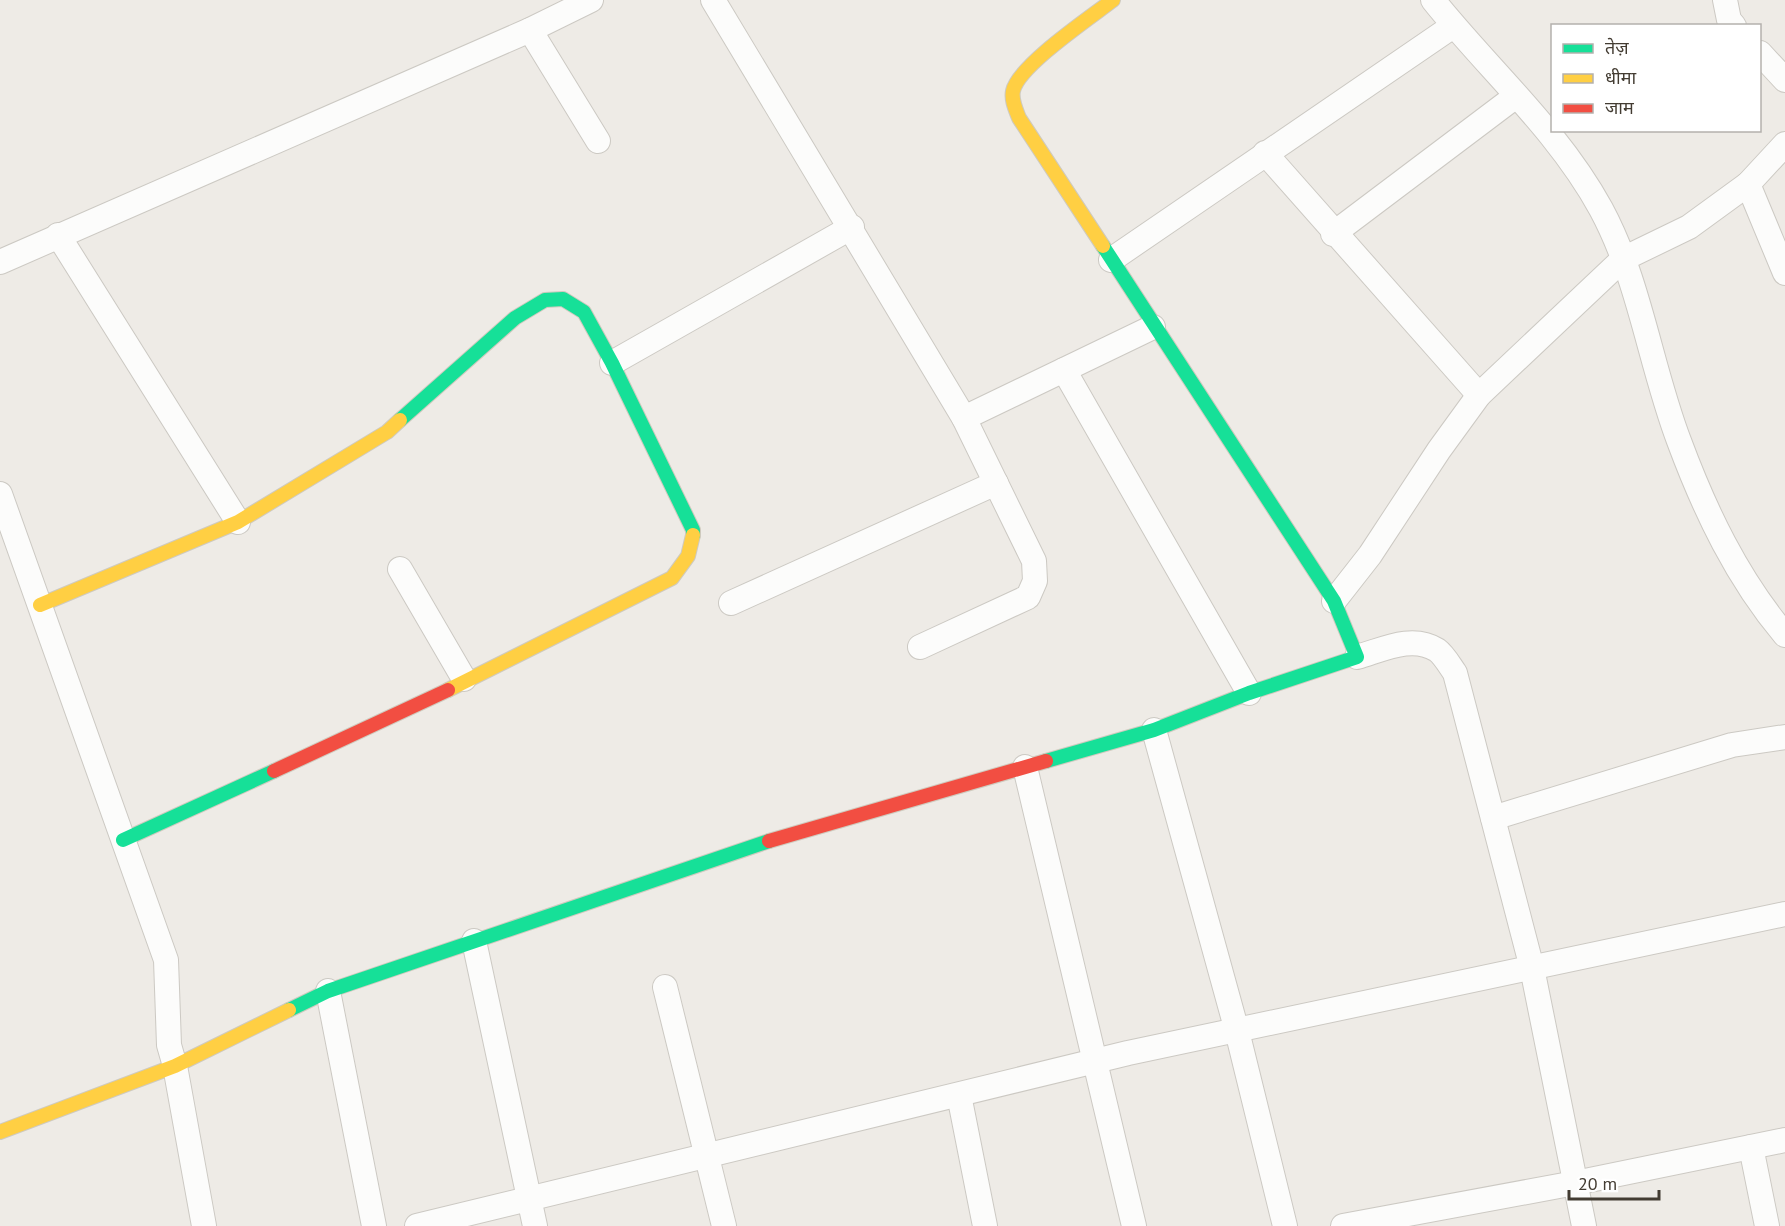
<svg xmlns="http://www.w3.org/2000/svg" width="1785" height="1226" font-family="'PT Sans','Noto Sans Devanagari',sans-serif">
<style>
.lines{fill:none;stroke-linecap:round;stroke-linejoin:round}
.street-casing{stroke:#ccc9c3;stroke-width:26}
.fast-casing{stroke:#cfcabe;stroke-width:16}
.slow-casing{stroke:#cfcabe;stroke-width:16}
.jam-casing{stroke:#cfcabe;stroke-width:16}
.street{stroke:#fcfcfb;stroke-width:24}
.fast{stroke:#16e098;stroke-width:14}
.slow{stroke:#ffcf43;stroke-width:14}
.jam{stroke:#f24e42;stroke-width:14}
</style>
<rect width="100%" height="100%" fill="#eeebe6"/>
<g class="lines">
<g class="street-casing">
<g id="street">
<polyline points="713,0 964,418 1034,561 1035,581 1028,597 920,647"/>
<path d="M1433 0C1488 69 1558 130 1601 209 1640 281 1650 365 1679 441 1705 511 1737 578 1785 635"/>
<polyline points="1725,0 1729,20 1734,26"/>
<polyline points="530,30 598,141"/>
<polyline points="1760,53 1785,80"/>
<polyline points="1265,153 1479,395"/>
<polyline points="1748,184 1785,273"/>
<polyline points="1333,234 1516,96"/>
<polyline points="58,235 238,522"/>
<polyline points="1111,260 1453,26"/>
<polyline points="0,262 530,30 591,0"/>
<polyline points="612,363 852,227"/>
<polyline points="1064,370 1249,693"/>
<polyline points="964,418 1153,327"/>
<polyline points="0,494 166,960 169,1045 175,1066 204,1226"/>
<polyline points="400,569 464,679"/>
<polyline points="1334,601 1370,555 1439,450 1479,395 1623,259 1689,227 1748,184 1785,144"/>
<polyline points="731,603 996,483"/>
<path d="M1357 657C1382 650 1412 634 1437 650 1444 655 1450 666 1455 673L1532 968 1584 1226"/>
<polyline points="1154,730 1237,1031 1285,1226"/>
<polyline points="1025,767 1134,1226"/>
<polyline points="1493,818 1732,745 1785,737"/>
<polyline points="474,941 535,1226"/>
<polyline points="665,987 724,1226"/>
<polyline points="328,991 374,1226"/>
<polyline points="959,1095 985,1226"/>
<polyline points="1751,1147 1767,1226"/>
<polyline points="417,1226 1128,1053 1785,914"/>
<polyline points="1343,1226 1575,1183 1785,1140"/>
</g>
</g>
<g class="fast-casing">
<g id="fast">
<polyline points="400,420 515,318 545,300 563,299 584,312 612,363 693,530 693,535"/>
<polyline points="1046,761 1154,730 1249,693 1357,657 1334,601 1103,246"/>
<polyline points="123,840 274,771"/>
<polyline points="289,1010 328,991 769,841"/>
</g>
</g>
<g class="slow-casing">
<g id="slow">
<path d="M1103 246 1019 118C1016 110 1011 100 1013 91 1018 66 1091 17 1113 0"/>
<polyline points="40,605 238,522 387,432 400,420"/>
<polyline points="448,690 672,578 688,556 693,535"/>
<polyline points="0,1132 175,1066 289,1010"/>
</g>
</g>
<g class="jam-casing">
<g id="jam">
<polyline points="274,771 448,690"/>
<polyline points="769,841 1046,761"/>
</g>
</g>
<use href="#street" class="street"/>
<use href="#fast" class="fast"/>
<use href="#slow" class="slow"/>
<use href="#jam" class="jam"/>
</g>
<rect x="1551" y="24" width="210" height="108" fill="#ffffff" stroke="#b4b1ad" stroke-width="1.5"/>
<rect x="1563" y="44" width="30" height="9" fill="#16e098" stroke="#b4b1ad" stroke-width="1.5"/>
<text x="1605" y="54" font-size="18" fill="#433c32">तेज़</text>
<rect x="1563" y="74" width="30" height="9" fill="#ffcf43" stroke="#b4b1ad" stroke-width="1.5"/>
<text x="1605" y="84" font-size="18" fill="#433c32">धीमा</text>
<rect x="1563" y="104" width="30" height="9" fill="#f24e42" stroke="#b4b1ad" stroke-width="1.5"/>
<text x="1605" y="114" font-size="18" fill="#433c32">जाम</text>
<path d="M1569 1190v9h90v-9" fill="none" stroke="#433c32" stroke-width="3"/>
<text x="1578" y="1190" font-size="18" fill="#433c32" stroke="#ffffff" stroke-width="4.5" paint-order="stroke">20 m</text>
</svg>
